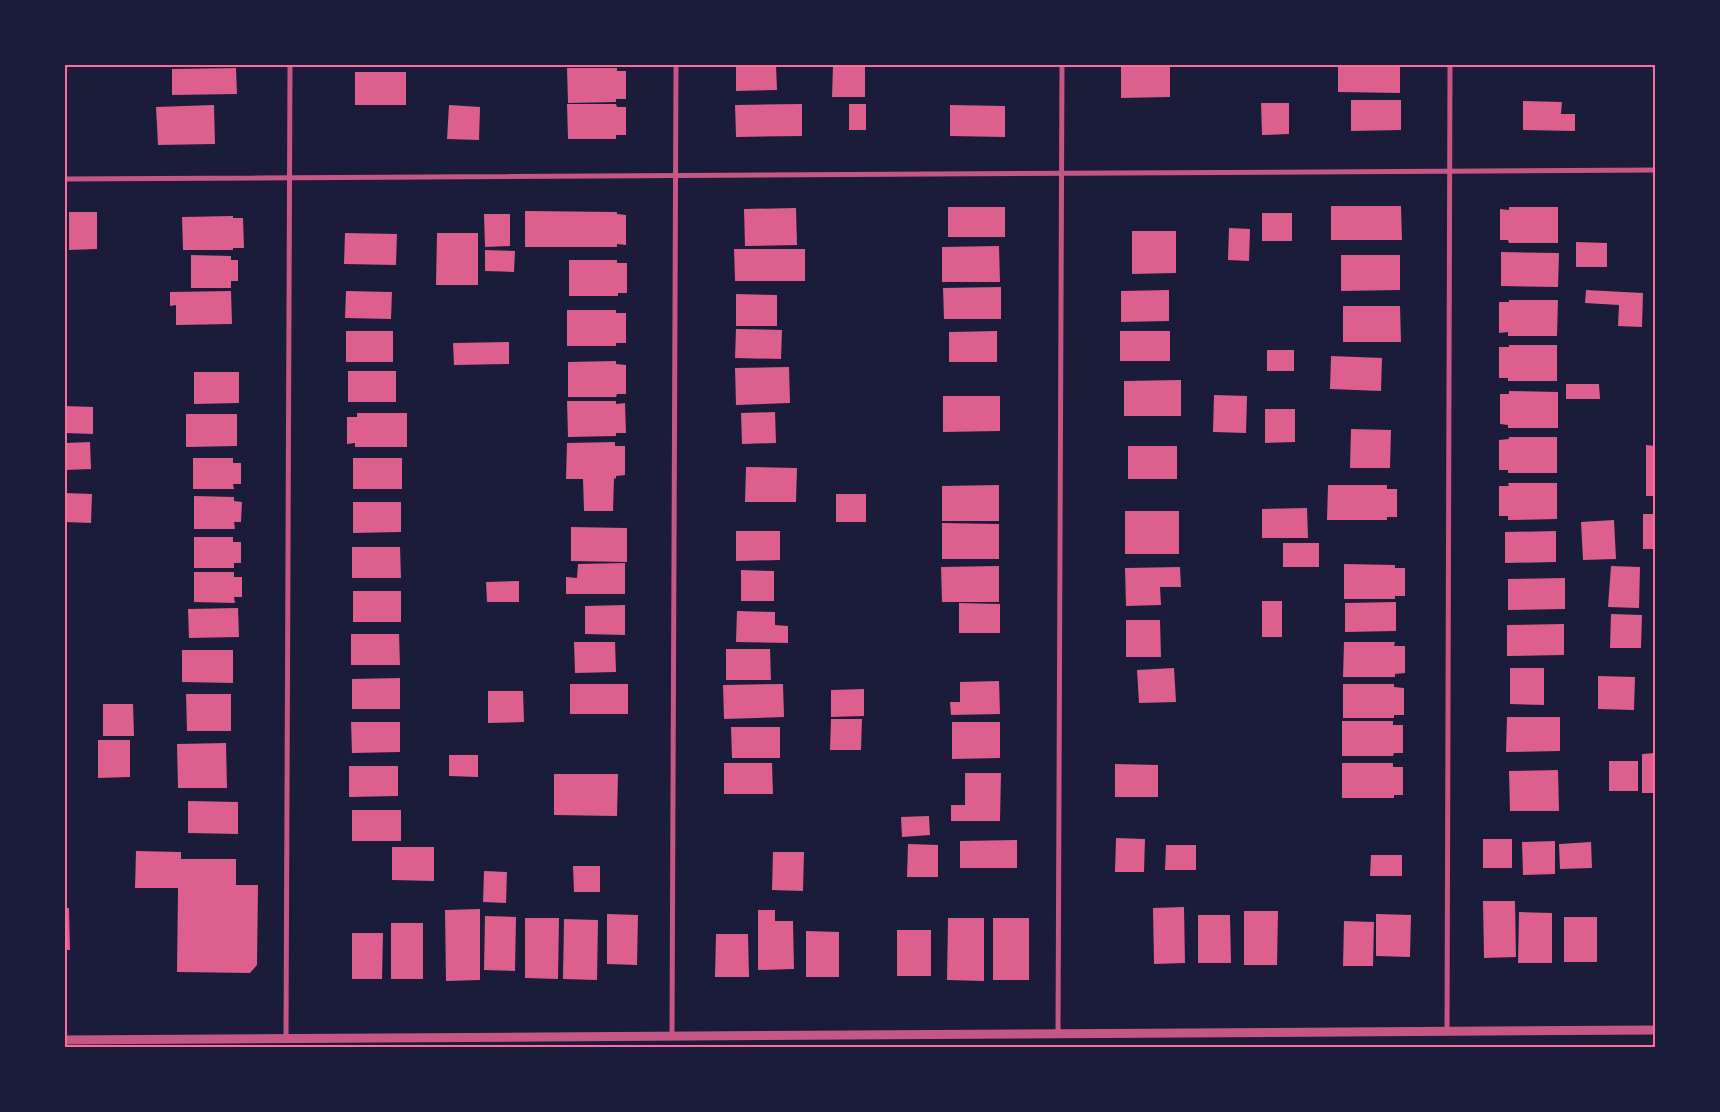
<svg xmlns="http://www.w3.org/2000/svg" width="1720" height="1112" font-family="Inter,sans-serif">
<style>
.building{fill:#dd5f8e}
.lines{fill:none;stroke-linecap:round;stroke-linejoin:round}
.minor{stroke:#c65784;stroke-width:5}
.tertiary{stroke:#c65784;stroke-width:9}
.neatline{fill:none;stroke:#ff6b9d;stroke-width:2}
</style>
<rect width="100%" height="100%" fill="#1b1b3a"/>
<g class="building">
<polygon points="736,65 776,65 777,90 736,91"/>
<polygon points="833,65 865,65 865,97 832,97"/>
<polygon points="1338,65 1400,65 1400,93 1338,92"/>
<polygon points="1170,66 1170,97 1121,98 1121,67"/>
<polygon points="236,68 237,94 172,95 172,69"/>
<polygon points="567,68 617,68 617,71 626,71 626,99 616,99 616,102 568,103"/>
<rect x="355" y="72" width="51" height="33"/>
<polygon points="1351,100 1401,100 1401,130 1351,131"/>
<polygon points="1523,101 1562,102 1561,114 1575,114 1575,131 1523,130"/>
<polygon points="1261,103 1289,103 1289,134 1262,135"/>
<polygon points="567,104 616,104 617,107 626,107 626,135 616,135 616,139 568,139"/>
<polygon points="802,104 802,136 736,137 735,105"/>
<rect x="849" y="104" width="17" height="26"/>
<polygon points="214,105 215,144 158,145 156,107"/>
<polygon points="449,105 480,107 479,140 447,139"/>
<polygon points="950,105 1005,106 1005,137 950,136"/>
<polygon points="1331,206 1401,206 1402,240 1331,240"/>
<rect x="948" y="207" width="57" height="30"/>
<polygon points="1509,207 1558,207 1558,243 1509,243 1508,240 1500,240 1500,209 1509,210"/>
<polygon points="796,208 797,245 745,246 744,209"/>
<polygon points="525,211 617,212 617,214 626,215 626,245 617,244 617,247 525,247"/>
<polygon points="69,212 97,212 97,249 69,250"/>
<rect x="1262" y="213" width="30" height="28"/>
<polygon points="484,214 510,214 510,246 485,247"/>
<polygon points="233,216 233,218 243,218 244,248 233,248 233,250 183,250 182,217"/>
<polygon points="1229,228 1250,229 1249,261 1228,260"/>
<polygon points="1132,231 1176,231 1176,273 1132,274"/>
<polygon points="345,233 397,234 396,265 344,264"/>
<polygon points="437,233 478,233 478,285 436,285"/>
<polygon points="1576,242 1607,243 1607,267 1576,267"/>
<polygon points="999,246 1000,282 942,282 942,247"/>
<polygon points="734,249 805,249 805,281 735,281"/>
<polygon points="485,250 515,251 514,272 485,271"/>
<polygon points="1501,252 1559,253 1558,287 1501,286"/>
<polygon points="191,255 231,256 231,260 238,260 238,281 231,281 231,288 191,288"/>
<polygon points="1341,255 1400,255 1400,290 1341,291"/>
<polygon points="569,260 617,260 617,263 627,263 627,293 618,293 618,296 569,296"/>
<polygon points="1001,287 1001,319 944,319 943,288"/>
<polygon points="1169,290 1169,321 1121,322 1121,291"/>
<polygon points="1586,290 1643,293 1642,327 1618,326 1619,305 1585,303"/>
<polygon points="231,291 232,324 176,325 176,305 170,306 170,292"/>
<polygon points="346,291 392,292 391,319 345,318"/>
<polygon points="736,294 777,295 777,326 736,326"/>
<polygon points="1509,300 1558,300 1557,336 1508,336 1508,332 1499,333 1499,302 1509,302"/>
<polygon points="1343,306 1400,306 1401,342 1343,342"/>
<polygon points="567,310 616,310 616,313 626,313 626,343 616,343 616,346 567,346"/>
<polygon points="736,329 782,330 781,359 735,358"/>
<rect x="346" y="331" width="47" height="31"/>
<polygon points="997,331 997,362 949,362 949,332"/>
<rect x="1120" y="331" width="50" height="30"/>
<polygon points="509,342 509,364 454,365 453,343"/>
<polygon points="1509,345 1557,345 1557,381 1508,381 1508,378 1499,378 1499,347 1509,347"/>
<rect x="1267" y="350" width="27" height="21"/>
<polygon points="1331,356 1382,358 1381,391 1330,389"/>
<polygon points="616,361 616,364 626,365 626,394 617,394 616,397 568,397 568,362"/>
<polygon points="789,367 790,403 736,405 735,368"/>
<rect x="348" y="371" width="48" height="31"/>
<polygon points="194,372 239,372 239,403 194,404"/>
<polygon points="1181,380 1181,416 1124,416 1124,381"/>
<polygon points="1566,384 1599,384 1600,399 1566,399"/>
<polygon points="1509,391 1558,392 1558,428 1508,428 1508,425 1500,424 1500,394 1509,394"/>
<polygon points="1214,395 1247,396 1246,433 1213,432"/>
<polygon points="943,396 1000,396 1000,431 943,432"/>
<polygon points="567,401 616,401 616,404 625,403 626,433 616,433 616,436 568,437"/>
<polygon points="65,406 93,407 93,434 65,433"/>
<polygon points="1265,409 1295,409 1295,442 1265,443"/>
<polygon points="775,412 776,443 742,444 741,413"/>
<polygon points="357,413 407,413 407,447 355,447 355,443 347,444 347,417 357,417"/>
<polygon points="186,414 237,414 237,446 186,447"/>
<polygon points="1351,429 1391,430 1390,468 1350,468"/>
<polygon points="1509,437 1557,437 1557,473 1508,473 1508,470 1499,470 1499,440 1509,439"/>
<polygon points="90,442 91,469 65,470 65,443"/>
<polygon points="615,442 615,446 625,446 625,475 616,476 616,479 614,478 613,511 584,511 583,479 566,479 567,443"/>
<polygon points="1646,445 1655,446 1655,496 1646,496"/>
<rect x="1128" y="446" width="49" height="33"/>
<polygon points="193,458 233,458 233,463 241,463 241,484 233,484 234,489 193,489"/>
<rect x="353" y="458" width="49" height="31"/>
<polygon points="746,467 797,468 796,502 745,502"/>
<polygon points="1508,483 1557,483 1557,519 1508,520 1508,516 1499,516 1499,486 1509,486"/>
<polygon points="999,485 999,521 942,521 942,486"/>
<polygon points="1328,485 1387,485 1387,489 1397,489 1397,517 1387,517 1387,520 1327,520"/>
<polygon points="65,493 92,494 91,523 65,522"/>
<rect x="836" y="494" width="30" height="28"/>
<polygon points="194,496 234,497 234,501 242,502 241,522 234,522 235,529 194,529"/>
<polygon points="353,502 401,502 401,532 353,533"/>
<polygon points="1307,508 1308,538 1262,538 1262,509"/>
<rect x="1125" y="511" width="54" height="43"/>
<rect x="1643" y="514" width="12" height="35"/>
<polygon points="1614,520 1616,559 1583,560 1581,522"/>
<polygon points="942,523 999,524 999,559 942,559"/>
<polygon points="571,527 627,528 627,562 571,561"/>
<polygon points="736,531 780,531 780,560 736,561"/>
<polygon points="1556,531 1556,562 1505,563 1505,532"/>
<polygon points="194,537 233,537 233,542 241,542 241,563 234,563 234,568 194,568"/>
<rect x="1283" y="543" width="36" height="24"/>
<polygon points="352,547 400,547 401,578 352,578"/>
<polygon points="625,563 625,594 566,594 566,577 577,578 578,564"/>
<polygon points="1344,564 1395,565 1395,568 1405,568 1405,596 1395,596 1395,599 1344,599"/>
<polygon points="999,566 999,602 942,602 941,567"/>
<polygon points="1611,566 1640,567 1639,608 1608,607"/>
<polygon points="1180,567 1181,587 1160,587 1161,605 1126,606 1125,568"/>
<polygon points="741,570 774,571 774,601 741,601"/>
<polygon points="194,572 234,572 234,577 242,577 242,597 234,597 235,603 194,602"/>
<polygon points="1565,578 1565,609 1508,610 1508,579"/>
<polygon points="519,581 519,602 487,602 486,582"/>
<rect x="353" y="591" width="48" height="31"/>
<rect x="1262" y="601" width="20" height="36"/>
<polygon points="1396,602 1396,631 1345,632 1345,603"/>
<polygon points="959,603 1000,604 1000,633 959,633"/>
<polygon points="625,605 625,635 585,634 585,606"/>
<polygon points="238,608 239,637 189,638 188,609"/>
<polygon points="737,611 775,612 775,625 788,626 788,643 736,642"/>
<polygon points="1611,614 1642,615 1641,648 1610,648"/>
<polygon points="1126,620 1160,620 1161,657 1126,657"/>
<polygon points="1564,624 1564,655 1507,656 1507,625"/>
<polygon points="351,634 399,634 400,665 351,665"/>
<polygon points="574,642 615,642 616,672 575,673"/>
<polygon points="1344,642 1395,642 1394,646 1405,646 1405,673 1395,674 1395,677 1343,677"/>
<polygon points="726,649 770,649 771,680 726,680"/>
<polygon points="182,650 233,650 233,683 182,682"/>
<polygon points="1174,668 1176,702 1139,703 1137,670"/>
<polygon points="1510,668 1544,668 1544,705 1510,704"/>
<polygon points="1598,676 1635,677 1634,710 1598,709"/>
<polygon points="400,678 400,709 352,709 352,679"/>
<polygon points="999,681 1000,714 951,715 950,702 960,702 960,682"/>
<rect x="570" y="684" width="58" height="30"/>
<polygon points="783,684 784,717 724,719 723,685"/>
<polygon points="1343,684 1394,684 1394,687 1404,688 1404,715 1394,715 1394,718 1343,718"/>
<polygon points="864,689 864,716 831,717 831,690"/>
<polygon points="488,691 523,691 524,722 488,723"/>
<polygon points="186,694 231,694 231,731 187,731"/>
<polygon points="103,704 133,704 134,736 103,736"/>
<polygon points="1507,717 1560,717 1560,751 1506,752"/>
<polygon points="831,719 862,719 861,750 830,750"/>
<polygon points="1342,721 1393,721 1393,725 1403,725 1403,753 1394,753 1393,756 1342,756"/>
<polygon points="351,722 400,722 400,752 352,753"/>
<polygon points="952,722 1000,722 1000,758 952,759"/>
<polygon points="731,727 780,727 780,758 732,758"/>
<polygon points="98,740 130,740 130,777 98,778"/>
<polygon points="226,743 227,788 178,788 177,744"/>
<polygon points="1655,753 1655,793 1642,793 1642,754"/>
<polygon points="449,755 478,755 478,777 449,776"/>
<rect x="1609" y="761" width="29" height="30"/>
<polygon points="724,763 772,763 773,794 724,794"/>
<polygon points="1342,763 1393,763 1393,767 1403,767 1403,795 1394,795 1394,798 1342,798"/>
<polygon points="1115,764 1158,765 1158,797 1115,797"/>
<polygon points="349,766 398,766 398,796 349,797"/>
<polygon points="1558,770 1559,811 1510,811 1509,771"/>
<polygon points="965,773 1001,773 1000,821 951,821 951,805 965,805"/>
<polygon points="554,774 618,774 617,816 554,815"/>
<polygon points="188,801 238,802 238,834 188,833"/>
<rect x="352" y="810" width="49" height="31"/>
<polygon points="929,816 930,835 902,837 901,817"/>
<polygon points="1116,838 1145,839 1144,872 1115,872"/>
<rect x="1483" y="839" width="29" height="29"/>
<polygon points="1017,840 1017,868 960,868 960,841"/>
<polygon points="1555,841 1555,874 1523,875 1522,842"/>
<polygon points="1591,842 1592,868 1560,869 1559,844"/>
<polygon points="908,844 938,845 938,877 907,877"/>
<polygon points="1166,845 1196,845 1196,870 1165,870"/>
<polygon points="392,847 434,847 434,881 392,880"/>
<polygon points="136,851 181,852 181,859 236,859 236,885 258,885 257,965 250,973 177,972 178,888 135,888"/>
<polygon points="773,852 804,852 803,891 772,890"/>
<polygon points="1371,855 1402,855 1402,876 1370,876"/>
<polygon points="573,866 600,866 600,892 574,892"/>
<polygon points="484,871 507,872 506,903 483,902"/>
<polygon points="1483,901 1515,901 1516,957 1484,958"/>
<polygon points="1184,907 1185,963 1154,964 1153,908"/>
<polygon points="65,908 69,908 70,950 65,950"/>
<polygon points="480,909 480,980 446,981 445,910"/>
<polygon points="758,910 775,910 775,921 793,921 794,969 758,970"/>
<polygon points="1244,911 1278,911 1277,965 1244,965"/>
<polygon points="1519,912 1552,913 1552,963 1518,963"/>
<polygon points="607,914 638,915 637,965 607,964"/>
<polygon points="1376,914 1411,915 1410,957 1376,956"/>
<polygon points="1198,915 1230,915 1231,963 1198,963"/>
<polygon points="485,916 516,917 515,971 484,970"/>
<rect x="1564" y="917" width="33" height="45"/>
<polygon points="525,918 559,918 558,979 525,978"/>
<polygon points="948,918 984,918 984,981 947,980"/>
<rect x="993" y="918" width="36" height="62"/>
<polygon points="564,919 598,920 597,980 563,979"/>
<polygon points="1344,921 1374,922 1373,966 1343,966"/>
<rect x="391" y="923" width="32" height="56"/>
<rect x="897" y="930" width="34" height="46"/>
<polygon points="806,931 839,932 839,977 806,977"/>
<polygon points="352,933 383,933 382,979 352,979"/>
<polygon points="716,934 748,934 749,977 715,977"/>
</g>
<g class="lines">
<g class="minor">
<polyline points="65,179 1655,170"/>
<polyline points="1447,1032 1450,65"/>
<polyline points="1058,1034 1062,65"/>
<polyline points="672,1037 676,65"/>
<polyline points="286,1039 290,65"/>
</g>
<polyline class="tertiary" points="65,1040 1655,1030"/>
</g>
<rect width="1720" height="1112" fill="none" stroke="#1b1b3a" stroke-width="132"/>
<rect x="66" y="66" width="1588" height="980" class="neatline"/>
</svg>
